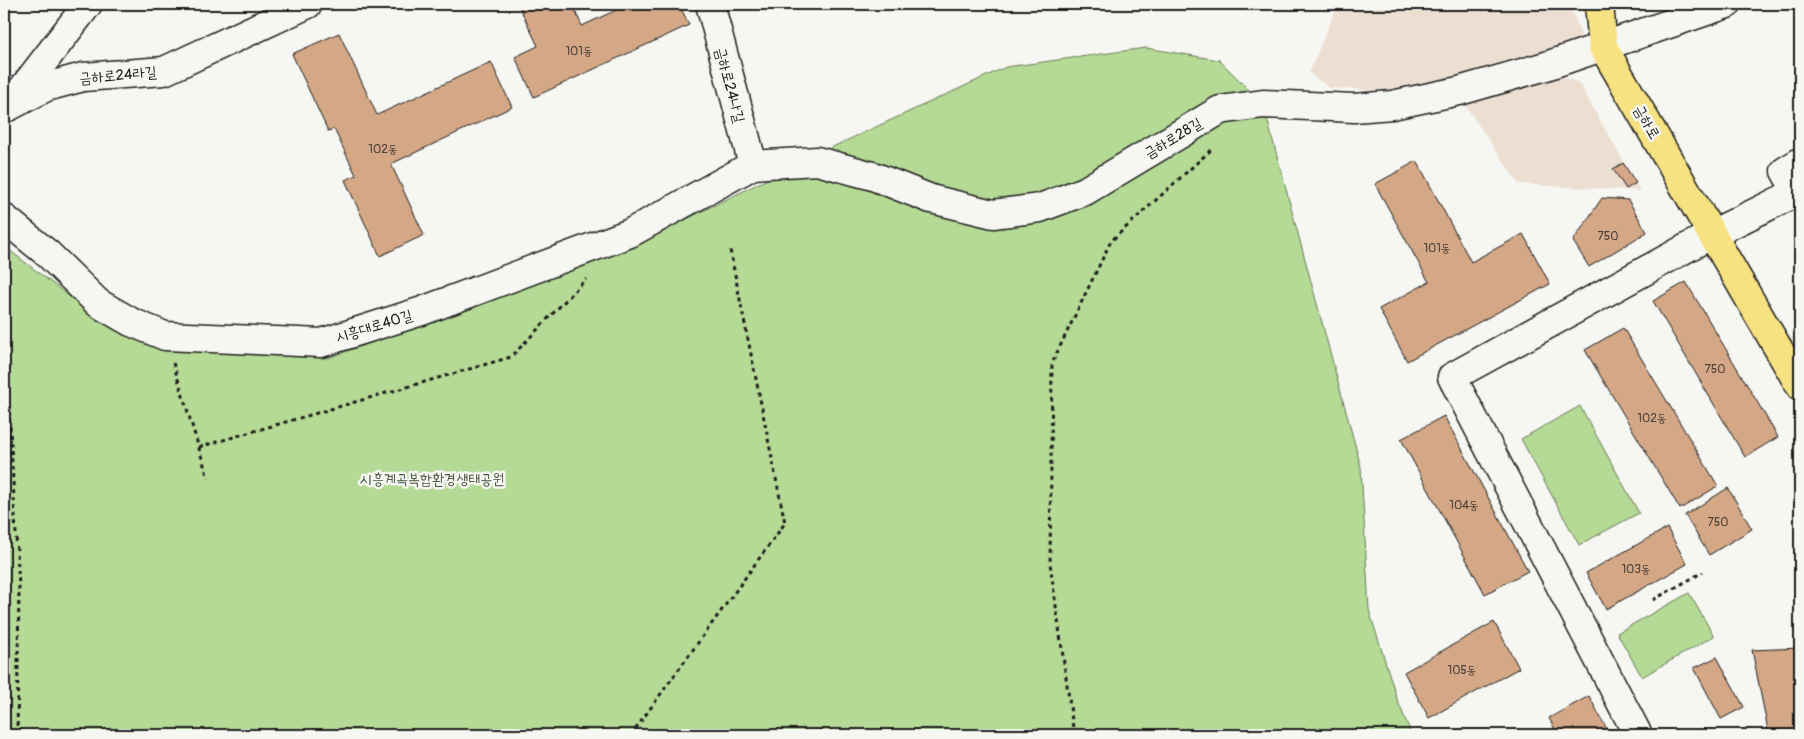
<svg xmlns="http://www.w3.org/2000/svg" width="1804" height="739" font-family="Pangolin,'Poor Story',sans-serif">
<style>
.built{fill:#ecdfd2}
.green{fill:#b4da95;stroke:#687b58}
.building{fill:#d4a886;stroke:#1c1c1c}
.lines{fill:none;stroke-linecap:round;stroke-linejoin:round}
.minor-casing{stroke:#1c1c1c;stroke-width:31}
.major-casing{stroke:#1c1c1c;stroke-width:31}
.path{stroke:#1c1c1c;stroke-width:3;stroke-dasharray:4 4;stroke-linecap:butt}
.minor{stroke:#f6f6f2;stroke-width:28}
.major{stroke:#f7e281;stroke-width:28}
.labels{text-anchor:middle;stroke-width:5;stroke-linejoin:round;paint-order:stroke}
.number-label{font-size:12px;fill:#4a3f36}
.street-label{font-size:15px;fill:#1c1c1c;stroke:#f6f6f2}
.park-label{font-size:15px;fill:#4a5540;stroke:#f6f6f2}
</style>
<rect width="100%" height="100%" fill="#f6f6f2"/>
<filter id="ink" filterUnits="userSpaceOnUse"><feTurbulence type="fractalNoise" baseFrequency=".02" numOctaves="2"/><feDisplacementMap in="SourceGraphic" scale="10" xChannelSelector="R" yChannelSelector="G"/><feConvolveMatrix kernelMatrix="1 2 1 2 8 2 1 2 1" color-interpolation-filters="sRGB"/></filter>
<g filter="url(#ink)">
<g class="built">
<polygon points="1338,4 1569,4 1583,40 1516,59 1461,79 1389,91 1330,88 1309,73"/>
<polygon points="1563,77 1579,83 1640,191 1519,184 1462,101"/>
</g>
<g class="green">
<polygon points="1146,48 1219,60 1263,104 1361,467 1369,610 1398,702 1412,735 4,735 4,246 100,320 158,346 328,358 590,264 630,247 826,150 1006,67"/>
<polygon points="1580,406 1639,513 1579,545 1521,439"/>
<polygon points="1689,593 1714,636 1642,677 1617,633"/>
</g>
<g class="building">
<polygon points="518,4 572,4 582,26 629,4 679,4 689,25 534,97 515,57 538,46"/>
<polygon points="339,33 377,115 491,62 512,107 391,164 424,235 380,256 345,180 356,175 334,129 328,131 292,54"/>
<polygon points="1417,161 1471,262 1523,234 1550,284 1407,361 1379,309 1429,282 1375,184"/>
<polygon points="1623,163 1636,183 1626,189 1613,169"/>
<polygon points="1602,198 1628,200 1647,232 1589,267 1573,241"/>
<polygon points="1686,282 1778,437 1745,457 1653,301"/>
<polygon points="1623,328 1718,486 1680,509 1585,350"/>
<polygon points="1444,416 1528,571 1485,594 1401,439"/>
<polygon points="1728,488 1752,529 1709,555 1685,515"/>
<polygon points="1667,528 1687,564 1606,609 1586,573"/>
<polygon points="1494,622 1519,668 1429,718 1404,672"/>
<polygon points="1800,648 1800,735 1769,735 1752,650"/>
<polygon points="1717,657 1744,707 1721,719 1694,668"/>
<polygon points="1589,696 1610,735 1558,735 1549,718"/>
</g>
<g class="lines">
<g class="minor-casing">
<g id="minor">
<polyline points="710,4 753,165"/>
<polyline points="14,100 88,4"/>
<polyline points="8,107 46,87 83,77 164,71 308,4"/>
<polyline points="1797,192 1785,171 1800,162"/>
<polyline points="4,218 48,254 98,303 131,322 165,336 321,343 422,311 630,233 753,165 817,161 873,176 931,199 993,214 1040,208 1085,191 1220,110 1263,104 1354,108 1392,105 1459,91 1546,66 1727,4"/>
<polyline points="1638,735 1452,377 1712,234 1797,192 1800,197"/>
</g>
</g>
<g class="major-casing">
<polyline id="major" points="1599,4 1603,47 1800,386"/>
</g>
<g class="path">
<polyline points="173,363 208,478"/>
<polyline points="4,395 9,411 19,587 17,735"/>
<polyline points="199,447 511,357 586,279"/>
<polyline points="1653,600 1703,572"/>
<polyline points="631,735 785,523 730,250"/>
<polyline points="1074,735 1050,563 1052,363 1111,241 1212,149"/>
</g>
<use href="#minor" class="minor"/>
<use href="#major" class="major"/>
</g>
</g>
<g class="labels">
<g class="number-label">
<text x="579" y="55">101동</text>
<text x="383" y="153">102동</text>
<text x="1608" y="240">750</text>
<text x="1437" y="252">101동</text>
<text x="1715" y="373">750</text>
<text x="1652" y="422">102동</text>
<text x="1464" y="509">104동</text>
<text x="1718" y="526">750</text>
<text x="1636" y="573">103동</text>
<text x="1462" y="674">105동</text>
</g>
<g class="street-label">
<text transform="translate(118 75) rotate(-5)" y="5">금하로24라길</text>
<text transform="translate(730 85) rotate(75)" y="5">금하로24나길</text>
<text transform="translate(1647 122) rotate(60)" y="5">금하로</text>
<text transform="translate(1173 138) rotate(-31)" y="5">금하로28길</text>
<text transform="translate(374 326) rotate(-17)" y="5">시흥대로40길</text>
</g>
<g class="park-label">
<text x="432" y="484">시흥계곡복합환경생태공원</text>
</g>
</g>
<rect width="1804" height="739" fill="none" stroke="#f6f6f2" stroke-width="20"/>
<rect x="10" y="10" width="1784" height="719" fill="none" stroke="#1c1c1c" stroke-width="2" filter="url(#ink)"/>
</svg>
